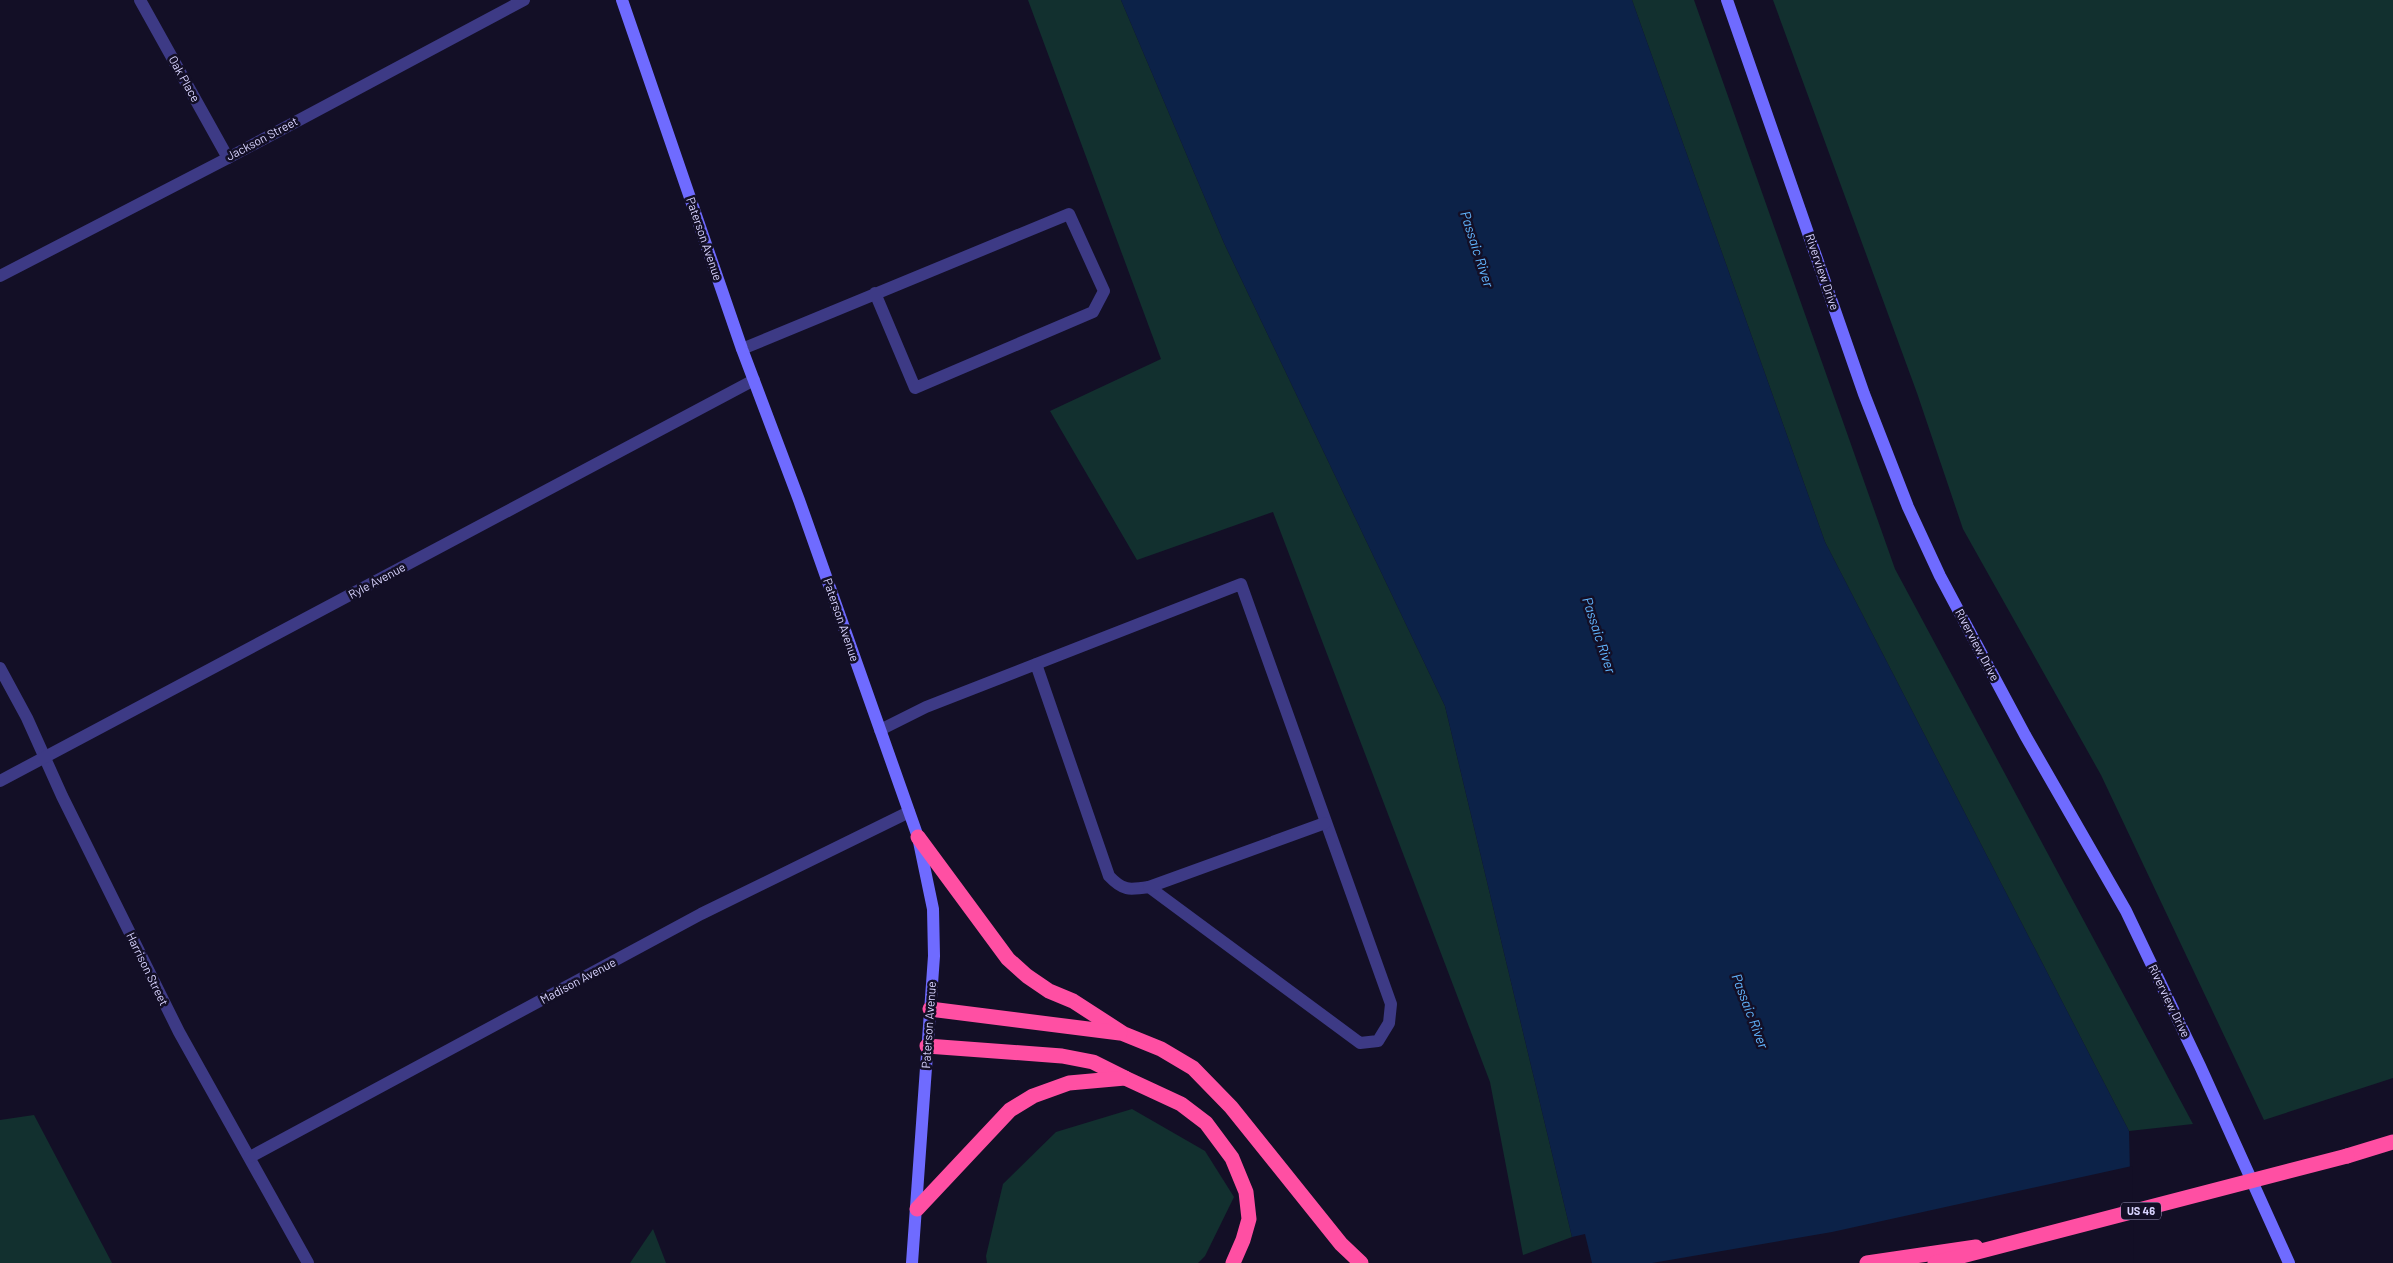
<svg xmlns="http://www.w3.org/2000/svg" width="2393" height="1263" font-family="Barlow,sans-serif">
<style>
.green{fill:#12302f}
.water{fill:#0c2248}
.pier{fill:#130f26}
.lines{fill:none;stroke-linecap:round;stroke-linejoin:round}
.lane{stroke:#3d3a85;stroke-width:12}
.street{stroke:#3d3a85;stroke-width:12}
.secondary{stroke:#6f6bff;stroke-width:12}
.highway{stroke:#ff4fa3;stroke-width:15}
.highway-bridge{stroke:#ff4fa3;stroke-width:15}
.labels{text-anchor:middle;stroke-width:5;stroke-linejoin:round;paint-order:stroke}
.shield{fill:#130f26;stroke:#9e99be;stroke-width:1}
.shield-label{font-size:11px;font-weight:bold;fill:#d9d4ff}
.street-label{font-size:12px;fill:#d9d4ff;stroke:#130f26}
.water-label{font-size:14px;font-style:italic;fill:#62b6ff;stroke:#130f26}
</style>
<rect width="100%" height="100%" fill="#130f26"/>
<g class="green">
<polygon points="1028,0 1121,0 1224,243 1445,706 1572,1237 1523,1255 1490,1082 1273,512 1137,560 1050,411 1161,359"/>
<polygon points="1632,0 1694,0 1895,569 2193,1124 2129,1131 1825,542"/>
<polygon points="1773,0 2393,0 2393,1078 2264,1120 2101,775 1963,529 1917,393"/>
<polygon points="1132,1109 1205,1151 1234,1197 1205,1256 1198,1263 987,1263 986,1256 1003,1184 1056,1132"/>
<polygon points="34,1115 112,1263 0,1263 0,1120"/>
<polygon points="653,1229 666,1263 630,1263"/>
</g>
<polygon class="water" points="1121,0 1632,0 1825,542 2129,1131 2132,1263 1592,1263 1585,1234 1572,1237 1445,706 1224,243"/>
<polygon class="pier" points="2132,1166 2134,1263 1652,1263 1832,1232"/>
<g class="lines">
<g class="lane">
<polyline points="742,349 1069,214 1104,291 1093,312 915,388 875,293"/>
<path d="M880 730 926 707 1241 584 1391 1004 1389 1023 1378 1041 1360 1043 1149 887C1129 890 1123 891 1109 876L1036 664"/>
<polyline points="1149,887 1325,823"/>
</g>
<g class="street">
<polyline points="140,0 228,158"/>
<polyline points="0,276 228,158 524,0"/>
<polyline points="0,668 27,718 62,796 179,1032 308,1263"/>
<polyline points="0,781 754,380"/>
<polyline points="250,1157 701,914 909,812"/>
</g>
<g class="secondary">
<polyline points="622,0 742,349 799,500 918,837 933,909 934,956 912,1263"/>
<polyline points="1727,0 1864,394 1908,507 1940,576 2025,735 2126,911 2200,1066 2289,1263"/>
</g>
<g class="highway">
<polyline points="918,837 1008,959 1027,976 1049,991 1073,1001 1124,1034 1161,1049 1193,1068 1231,1107 1341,1244 1361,1263"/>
<polyline points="930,1009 1120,1033"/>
<polyline points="927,1046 1062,1056 1093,1062 1125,1078"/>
<polyline points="2347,1156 2393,1142"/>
<polyline points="917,1209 1010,1110 1033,1096 1069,1083 1125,1078 1181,1104 1206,1123 1232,1158 1246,1192 1249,1219 1243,1240 1233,1263"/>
<polyline points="1867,1263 1976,1247"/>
</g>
<polyline class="highway-bridge" points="1935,1263 2347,1156"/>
</g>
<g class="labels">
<rect class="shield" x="2121" y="1202.5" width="40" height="17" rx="4"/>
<g class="shield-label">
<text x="2141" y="1215">US 46</text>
</g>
<g class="street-label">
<text transform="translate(184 79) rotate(61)" y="4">Oak Place</text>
<text transform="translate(262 139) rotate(-28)" y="4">Jackson Street</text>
<text transform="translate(704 239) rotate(71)" y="4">Paterson Avenue</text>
<text transform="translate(1822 272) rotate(71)" y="4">Riverview Drive</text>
<text transform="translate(377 581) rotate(-28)" y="4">Ryle Avenue</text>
<text transform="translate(841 620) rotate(71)" y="4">Paterson Avenue</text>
<text transform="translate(1977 645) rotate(62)" y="4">Riverview Drive</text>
<text transform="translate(147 969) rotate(64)" y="4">Harrison Street</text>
<text transform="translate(578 981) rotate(-28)" y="4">Madison Avenue</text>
<text transform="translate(2169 1001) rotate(64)" y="4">Riverview Drive</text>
<text transform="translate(929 1025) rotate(-86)" y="4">Paterson Avenue</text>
</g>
<g class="water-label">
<text transform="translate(1477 249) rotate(72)" y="5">Passaic River</text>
<text transform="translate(1599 635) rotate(72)" y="5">Passaic River</text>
<text transform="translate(1750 1011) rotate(69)" y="5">Passaic River</text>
</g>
</g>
</svg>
